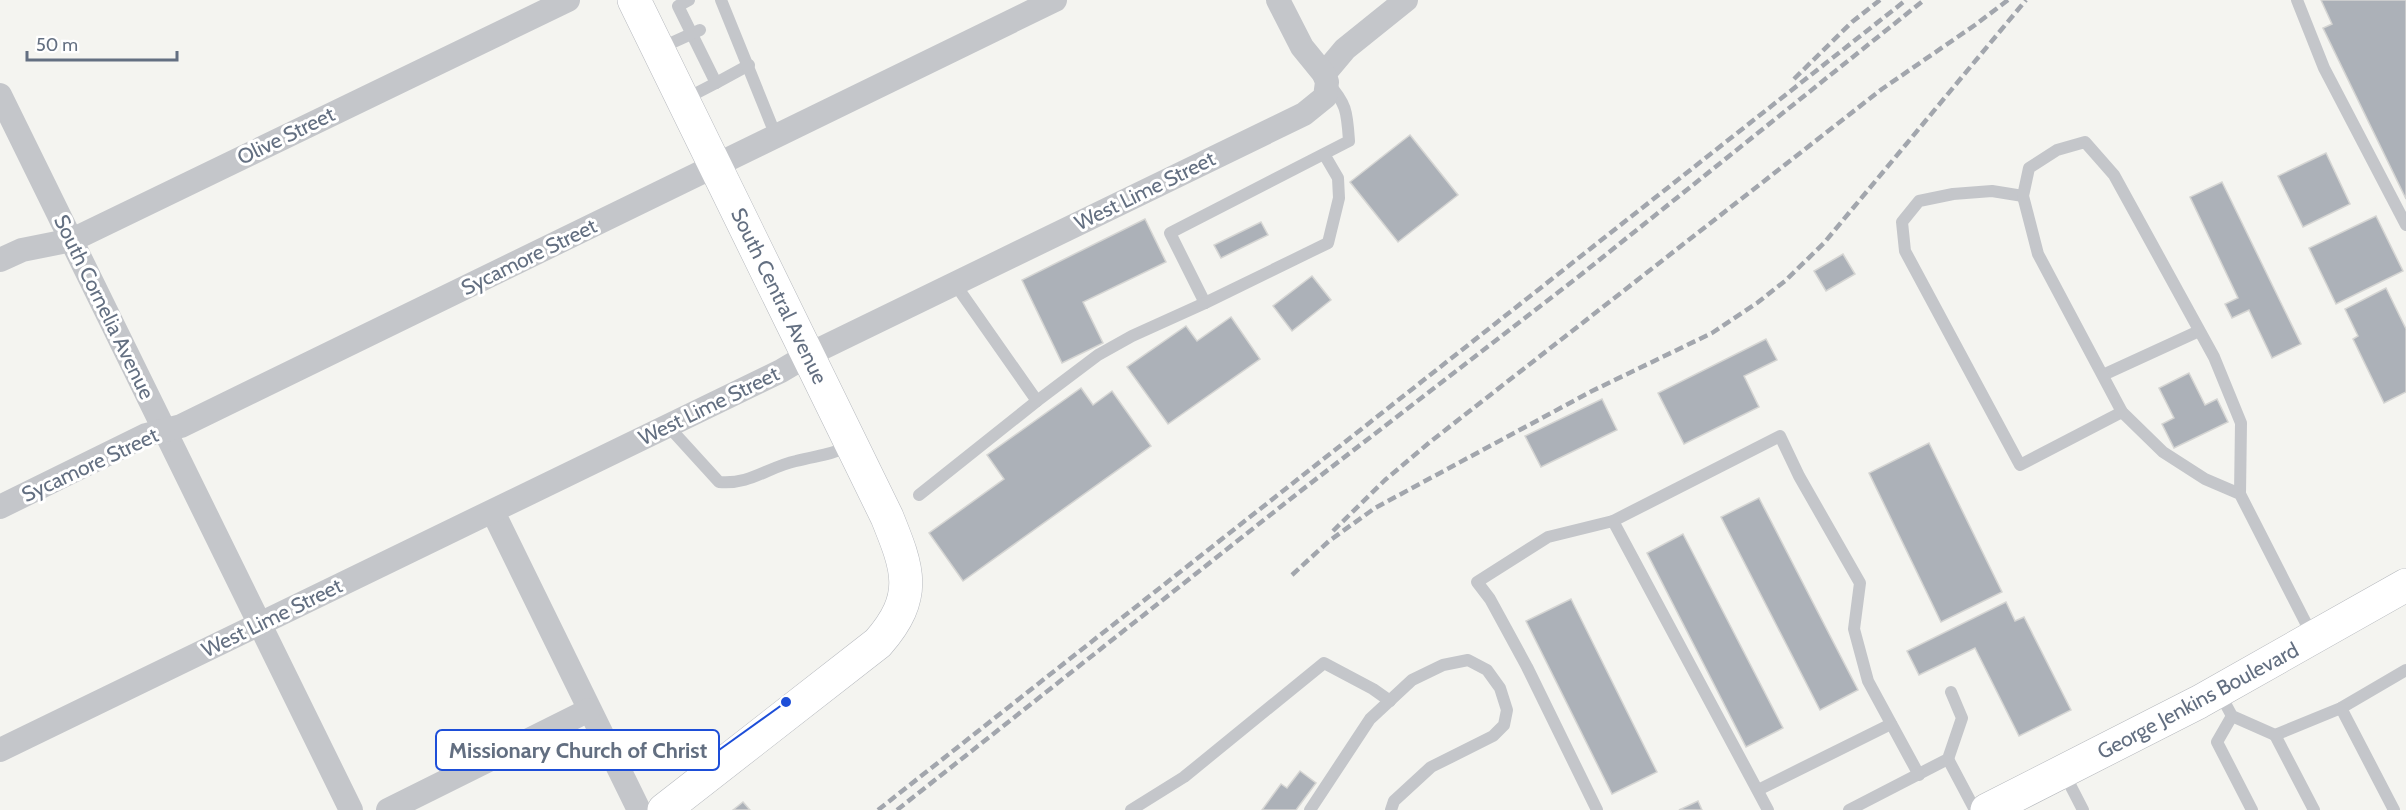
<svg xmlns="http://www.w3.org/2000/svg" width="2406" height="810" font-family="Cabin,sans-serif">
<style>
.building{fill:#acb1b8;stroke:#d5d5d3;stroke-width:1.5}
.lines{fill:none;stroke-linecap:round;stroke-linejoin:round}
.secondary-casing{stroke:#b6b9be;stroke-width:34}
.primary-casing{stroke:#b4b7bc;stroke-width:34}
.service{stroke:#c4c6ca;stroke-width:12}
.minor{stroke:#c4c6ca;stroke-width:24}
.secondary{stroke:#fff;stroke-width:33}
.primary{stroke:#fff;stroke-width:33}
.rail{stroke:#a2a6ad;stroke-width:4.5;stroke-dasharray:9 4.5;stroke-linecap:butt}
.labels{text-anchor:middle;stroke-width:6;stroke-linejoin:round;paint-order:stroke}
.street-label{font-size:21px;fill:#636f81;stroke:#fff}
.leader{fill:none;stroke:#1d4ed8;stroke-width:2}
.callout-dot{fill:#1d4ed8;stroke:#fff;stroke-width:2}
.callout{fill:#fff;stroke:#1d4ed8;stroke-width:2}
.callout-label{font-size:22px;text-anchor:middle;font-weight:bold;fill:#636f81}
</style>
<rect width="100%" height="100%" fill="#f4f4f0"/>
<g class="building">
<polygon points="2321,0 2406,0 2406,199 2323,28 2332,24"/>
<polygon points="1410,135 1458,195 1398,242 1350,182"/>
<polygon points="2326,153 2350,204 2303,227 2278,176"/>
<polygon points="2222,182 2301,344 2272,358 2249,310 2232,318 2225,304 2238,298 2190,197"/>
<polygon points="2376,216 2403,271 2336,304 2309,248"/>
<polygon points="1145,219 1166,262 1083,302 1103,343 1062,363 1022,280"/>
<polygon points="1261,222 1268,235 1221,258 1214,245"/>
<polygon points="1843,254 1855,274 1826,291 1814,271"/>
<polygon points="1312,276 1331,300 1292,331 1273,306"/>
<polygon points="2386,288 2406,329 2406,392 2384,403 2353,339 2358,336 2345,309"/>
<polygon points="1231,317 1260,359 1168,424 1127,367 1186,326 1197,341"/>
<polygon points="1766,339 1777,360 1744,376 1759,407 1684,444 1658,393"/>
<polygon points="2189,373 2205,405 2217,399 2228,422 2174,448 2162,424 2174,418 2159,388"/>
<polygon points="1081,388 1093,405 1112,391 1151,446 963,581 929,533 1004,479 987,455"/>
<polygon points="1602,399 1617,430 1541,467 1525,436"/>
<polygon points="1929,443 2002,592 1941,622 1869,473"/>
<polygon points="1759,498 1858,690 1820,710 1721,517"/>
<polygon points="1683,534 1783,728 1746,747 1647,553"/>
<polygon points="1571,599 1657,772 1612,794 1526,621"/>
<polygon points="2006,602 2015,621 2024,617 2071,710 2019,736 1975,648 1919,675 1907,651"/>
<polygon points="1300,771 1316,783 1296,810 1262,810 1281,784 1287,788"/>
<polygon points="1698,801 1702,810 1679,810"/>
<polygon points="743,802 750,810 733,810"/>
</g>
<g class="lines">
<g class="secondary-casing">
<path id="secondary" d="M634 0 887 517C908 569 919 596 878 643L664 810"/>
</g>
<g class="primary-casing">
<polyline id="primary" points="1987,810 2199,702 2406,585"/>
</g>
<g class="service">
<polyline points="689,0 678,6 716,83 749,65"/>
<polyline points="721,0 776,136"/>
<polyline points="2297,0 2324,68 2406,225"/>
<polyline points="658,49 700,30"/>
<polyline points="685,99 716,83"/>
<path d="M1324 154 1338 178 1339 198 1328 243 1205 303 1170 233 1349 141C1347 112 1347 104 1327 82"/>
<polyline points="2023,196 1992,191 1953,194 1919,201 1902,222 1905,251 2020,465 2122,412"/>
<polyline points="2103,375 2199,331"/>
<polyline points="1037,401 1098,355 1132,336 1205,303"/>
<path d="M668 426 719 482C750 485 768 467 796 461 819 455 829 456 851 445"/>
<polyline points="2240,494 2205,479 2163,452 2122,412 2038,254 2023,196 2029,168 2057,150 2085,142 2114,175 2214,357 2241,423 2240,494 2313,637"/>
<polyline points="919,495 1037,401 955,284"/>
<polyline points="1613,521 1780,436 1799,476 1860,583 1854,629 1868,681 1919,775"/>
<polyline points="2219,692 2232,716 2275,735 2341,708 2406,670"/>
<polyline points="2341,708 2394,810"/>
<polyline points="2232,716 2217,742 2252,810"/>
<polyline points="2275,735 2314,810"/>
<polyline points="1948,759 1975,810"/>
<polyline points="2064,773 2083,810"/>
<polyline points="1758,790 1891,724"/>
<polyline points="1131,810 1184,777 1324,663 1373,689 1390,701"/>
<polyline points="1310,810 1370,719 1412,680 1443,665 1468,660 1487,670 1500,688 1507,710 1504,725 1493,736 1431,767 1394,801 1391,810"/>
<polyline points="1597,810 1527,667 1490,599 1477,582 1548,537 1613,521 1768,810"/>
<polyline points="1849,810 1948,759 1962,718 1951,692"/>
</g>
<g class="minor">
<polyline points="1324,74 1345,49 1406,0"/>
<polyline points="0,95 351,810"/>
<polyline points="0,260 22,250 72,240 568,0"/>
<polyline points="0,507 146,435 181,426 1055,0"/>
<polyline points="493,512 639,810"/>
<path d="M0 750C260 623 521 498 781 371L808 355 1304 114 1325 97 1327 82 1324 74 1302 47 1278 0"/>
<polyline points="388,810 589,710"/>
</g>
<use href="#secondary" class="secondary"/>
<use href="#primary" class="primary"/>
<g class="rail">
<polyline points="1794,79 1852,22 1880,0"/>
<polyline points="1333,531 1385,480 1430,442 1882,89 1975,25 2008,0"/>
<polyline points="1292,575 1329,541 1375,508 1592,391 1712,333 1757,303 1785,281 1824,243 2026,0"/>
<polyline points="878,810 1906,0"/>
<polyline points="897,810 1298,493 1578,277 1924,0"/>
</g>
</g>
<g class="labels">
<g class="street-label">
<text transform="translate(286 136) rotate(-26)" y="7">Olive Street</text>
<text transform="translate(1145 191) rotate(-26)" y="7">West Lime Street</text>
<text transform="translate(529 257) rotate(-26)" y="7">Sycamore Street</text>
<text transform="translate(779 296) rotate(64)" y="7">South Central Avenue</text>
<text transform="translate(104 307) rotate(64)" y="7">South Cornelia Avenue</text>
<text transform="translate(709 406) rotate(-26)" y="7">West Lime Street</text>
<text transform="translate(90 465) rotate(-25)" y="7">Sycamore Street</text>
<text transform="translate(272 618) rotate(-26)" y="7">West Lime Street</text>
<text transform="translate(2198 701) rotate(-28)" y="7">George Jenkins Boulevard</text>
</g>
</g>
<path class="leader" d="M786 702L719 750"/>
<circle class="callout-dot" cx="786" cy="702" r="6"/>
<rect class="callout" x="436" y="730" width="283" height="40" rx="6"/>
<g class="callout-label">
<text x="578" y="758">Missionary Church of Christ</text>
</g>
<path d="M27 51v9h150v-9" fill="none" stroke="#636f81" stroke-width="3"/>
<text x="36" y="51" font-size="18" fill="#636f81" stroke="#ffffff" stroke-width="4.5" paint-order="stroke">50 m</text>
</svg>
